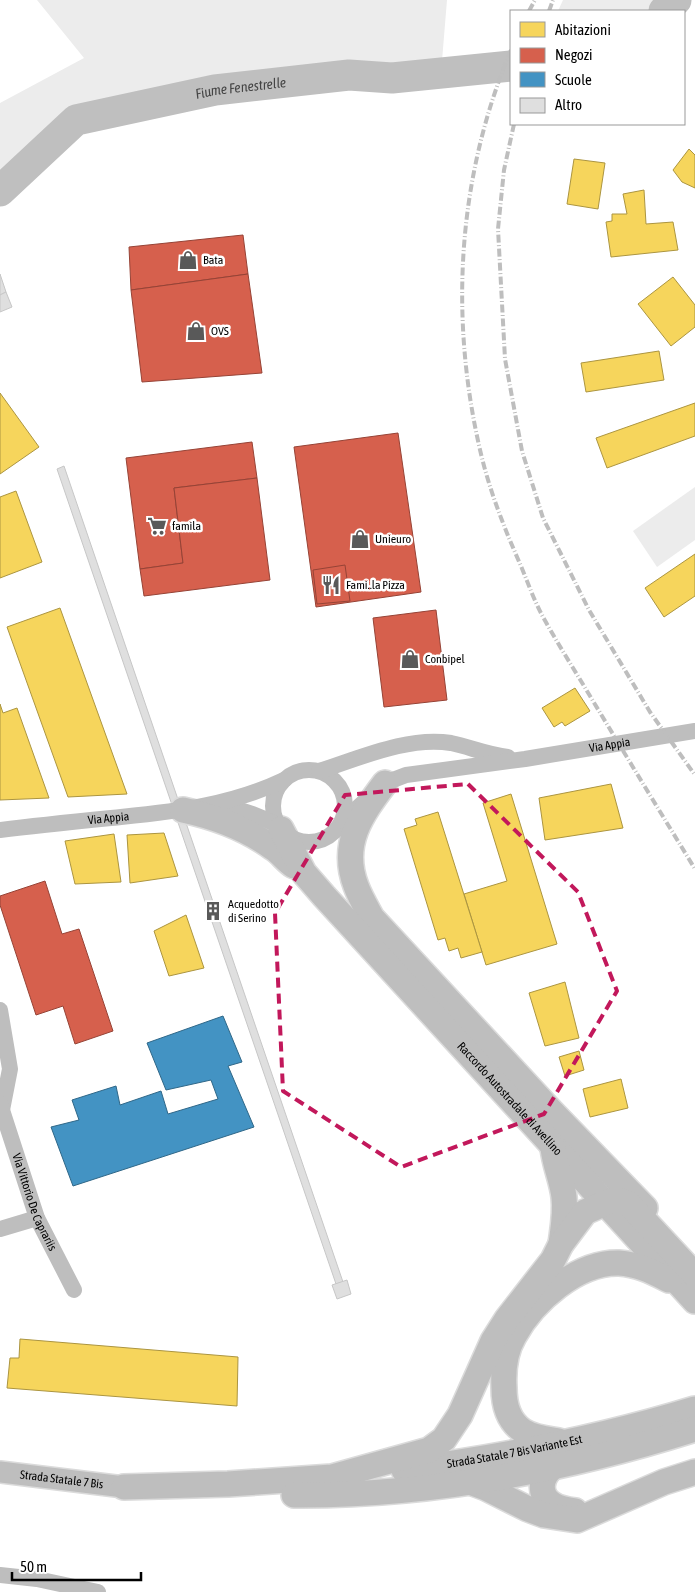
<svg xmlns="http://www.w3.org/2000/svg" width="695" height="1592" font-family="'Asap Condensed',sans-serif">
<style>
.green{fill:#ececec}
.homes{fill:#f6d55c;stroke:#ac9540}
.shops{fill:#d6604d;stroke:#964336}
.schools{fill:#4393c3;stroke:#2f6788}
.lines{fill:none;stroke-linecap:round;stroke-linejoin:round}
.river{stroke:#bfbfbf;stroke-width:31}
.building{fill:#dfdfdf;stroke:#c7c7c7}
.major-casing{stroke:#dbdbdb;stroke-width:24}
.highway-casing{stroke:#dbdbdb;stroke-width:28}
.minor{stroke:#bebebe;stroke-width:16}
.major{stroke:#bebebe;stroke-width:21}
.highway{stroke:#bebebe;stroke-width:25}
.rail{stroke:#bebebe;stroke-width:4;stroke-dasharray:8 2.5 1 2.5;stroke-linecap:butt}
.marked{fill:none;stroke:#c2185b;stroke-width:4;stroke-dasharray:10 6;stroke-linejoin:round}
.labels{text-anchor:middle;stroke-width:5;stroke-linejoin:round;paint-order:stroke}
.poi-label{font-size:12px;fill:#000;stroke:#fff;text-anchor:start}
.street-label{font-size:12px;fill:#000;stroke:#fff}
.water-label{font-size:14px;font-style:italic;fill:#444;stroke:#fff}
</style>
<rect width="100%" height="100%" fill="#fff"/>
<g class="green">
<polygon points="37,0 447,0 441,73 392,78 349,75 215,90 76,120 0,185 0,103 84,58"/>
<polygon points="563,0 665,0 653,11 558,11"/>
<polygon points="695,487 695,540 657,567 633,531"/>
</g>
<g class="homes">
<polygon points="689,149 695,155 695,188 682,182 673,170"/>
<polygon points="574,159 605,163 598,209 567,204"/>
<polygon points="644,190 646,224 673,222 678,250 611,257 606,222 612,221 612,214 627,214 623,194"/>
<polygon points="673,277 695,305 695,327 671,346 638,304"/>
<polygon points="659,351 664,380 586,392 581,363"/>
<polygon points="0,393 39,447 0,474"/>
<polygon points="695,403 695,436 607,468 596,438"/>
<polygon points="16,491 42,562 0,578 0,497"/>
<polygon points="695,554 695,596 664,617 645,588"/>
<polygon points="60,608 127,794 68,797 7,627"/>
<polygon points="575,688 590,711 565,726 562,722 554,727 542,708"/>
<polygon points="0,704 3,713 17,708 49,798 0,800"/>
<polygon points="611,784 623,828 545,840 539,798"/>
<polygon points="511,794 557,944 486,965 464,894 507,881 483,803"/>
<polygon points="438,812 482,952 461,958 458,948 449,951 445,938 438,940 404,829 417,825 415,819"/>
<polygon points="164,833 178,876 130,883 127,835"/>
<polygon points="114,834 121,882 75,884 65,841"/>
<polygon points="186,915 204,968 169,976 154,931"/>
<polygon points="565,982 579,1038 545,1046 529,993"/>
<polygon points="579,1051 584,1070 565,1076 559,1057"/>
<polygon points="621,1079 628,1108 590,1117 583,1089"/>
<polygon points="20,1339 238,1357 237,1406 7,1388 10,1358 19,1358"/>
</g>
<g class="shops">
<polygon points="243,235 248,274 131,290 129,247"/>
<polygon points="248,274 262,373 142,382 131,290"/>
<polygon points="398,433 421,592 316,607 294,447"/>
<polygon points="252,442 257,478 174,488 183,563 140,569 126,458"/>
<polygon points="257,478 270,580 144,596 140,569 183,563 174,488"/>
<polygon points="345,565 350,601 317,604 313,570"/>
<polygon points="436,610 447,700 384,707 373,618"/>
<polygon points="45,881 62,934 79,929 113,1031 75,1044 63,1006 36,1015 0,905 0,896"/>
</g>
<polygon class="schools" points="223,1016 242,1062 228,1066 254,1127 73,1186 51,1127 79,1120 72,1100 116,1086 120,1105 161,1091 168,1114 218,1099 211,1080 166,1090 147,1043"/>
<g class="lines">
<g class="river">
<polyline points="664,11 676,0"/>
<path id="s1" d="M0 191 76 120 215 90 349 75 392 78 511 66"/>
</g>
</g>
<g class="building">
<polygon points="0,274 6,292 0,295"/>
<polygon points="6,292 12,307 0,312 0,295"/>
<polygon points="64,466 343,1282 336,1284 57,469"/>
<polygon points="347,1280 351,1294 337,1299 332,1285"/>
</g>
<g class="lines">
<g class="major-casing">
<g id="major">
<path id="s5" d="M0 1472 124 1487"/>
</g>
</g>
<g class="highway-casing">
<g id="highway">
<path d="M385 783C361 815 340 844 356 886 360 897 366 907 372 918L550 1110 645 1208"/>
<path d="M183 810C216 817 246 828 273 848 281 853 286 861 294 866"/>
<path id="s6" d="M281 829 304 873 324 896 695 1301"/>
<path d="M553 1148C555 1166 562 1180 564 1197 566 1213 563 1228 561 1244"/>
<path d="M559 1441C547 1439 534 1438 523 1431 508 1421 504 1405 504 1388 503 1371 505 1351 514 1336 533 1301 577 1262 619 1263 638 1264 653 1272 669 1280"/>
<path d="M553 1467C541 1476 537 1494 552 1504 559 1509 567 1510 575 1511"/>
<path id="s7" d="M404 1470C503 1457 600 1438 695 1409"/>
<polyline points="470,1482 486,1488 528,1509 544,1515 577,1520 664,1482 695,1472"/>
<polyline points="124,1487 228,1484 332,1477 429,1450 444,1439 460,1415 493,1341 507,1319 553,1260 561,1244 585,1212 610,1201 622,1201 628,1203 695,1275"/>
<path d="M294 1495C430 1496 566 1470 695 1429"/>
</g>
</g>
<g class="minor">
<circle cx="309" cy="806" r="36"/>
<path d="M319 771C360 758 408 736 451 743 470 747 488 755 508 757"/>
<path d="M221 805C242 809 260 816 279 826"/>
<path id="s2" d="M343 821 385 783 406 775 525 759 695 731"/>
<path id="s3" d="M0 830C40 825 81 821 121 817 179 811 231 805 284 780"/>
<polyline points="0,1010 10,1069 2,1110"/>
<path id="s4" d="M0 1104 37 1218 74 1290"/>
<polyline points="0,1229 37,1218"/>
<polyline points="0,1575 37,1579 98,1592"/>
</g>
<use href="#major" class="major"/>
<use href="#highway" class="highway"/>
<g class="rail">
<polyline points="529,11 535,0"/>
<polyline points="549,11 553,0"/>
<path d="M511 50C457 178 449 319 481 454 490 492 505 530 521 566 528 583 534 600 542 615 556 641 572 666 587 691 623 751 659 810 695 869"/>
<polyline points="514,124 504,170 498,229 505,359 522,451 543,518 589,610 650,712 695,775"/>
</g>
</g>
<path class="marked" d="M468 784 578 892 617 991 544 1114 401 1167 283 1091 275 913 345 795Z"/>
<defs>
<g id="shop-bare" transform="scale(1.5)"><path d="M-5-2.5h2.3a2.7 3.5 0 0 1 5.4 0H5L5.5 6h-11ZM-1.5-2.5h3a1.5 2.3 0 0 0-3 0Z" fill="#595959" stroke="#fff" stroke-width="2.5" paint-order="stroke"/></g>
<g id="supermarket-bare" transform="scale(1.5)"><path d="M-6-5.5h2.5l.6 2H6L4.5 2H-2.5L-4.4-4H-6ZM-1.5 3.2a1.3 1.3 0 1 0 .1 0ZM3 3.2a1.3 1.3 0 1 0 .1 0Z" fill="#595959" stroke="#fff" stroke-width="2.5" paint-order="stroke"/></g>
<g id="restaurant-bare" transform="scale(1.5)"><path d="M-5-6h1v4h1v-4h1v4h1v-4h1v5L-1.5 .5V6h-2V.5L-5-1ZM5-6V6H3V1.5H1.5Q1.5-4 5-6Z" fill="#595959" stroke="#fff" stroke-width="2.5" paint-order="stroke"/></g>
<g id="building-bare" transform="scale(1.5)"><path d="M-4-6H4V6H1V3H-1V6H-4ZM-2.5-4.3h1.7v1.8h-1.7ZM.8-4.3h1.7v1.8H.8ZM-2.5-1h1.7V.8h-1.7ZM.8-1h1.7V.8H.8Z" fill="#595959" stroke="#fff" stroke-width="2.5" paint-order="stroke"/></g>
</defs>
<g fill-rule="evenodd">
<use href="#shop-bare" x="188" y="260"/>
<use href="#shop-bare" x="196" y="331"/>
<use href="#supermarket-bare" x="157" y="526"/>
<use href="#shop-bare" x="360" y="539"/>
<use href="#restaurant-bare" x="331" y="585"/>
<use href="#shop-bare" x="410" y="659"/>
<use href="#building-bare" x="213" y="911"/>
</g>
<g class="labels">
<g class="poi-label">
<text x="203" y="264">Bata</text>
<text x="211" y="335">OVS</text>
<text x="172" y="530">famila</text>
<text x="375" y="543">Unieuro</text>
<text x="346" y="589">Fami..la Pizza</text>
<text x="425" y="663">Conbipel</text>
<text x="228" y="908">Acquedotto<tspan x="228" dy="14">di Serino</tspan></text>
</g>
<g class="street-label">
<text dy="4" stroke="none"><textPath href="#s2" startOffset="285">Via Appia</textPath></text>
<text dy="4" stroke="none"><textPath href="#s3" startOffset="109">Via Appia</textPath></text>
<text dy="4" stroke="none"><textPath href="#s6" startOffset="355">Raccordo Autostradale di Avellino</textPath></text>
<text dy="4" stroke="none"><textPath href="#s4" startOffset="104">Via Vittorio De Caprariis</textPath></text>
<text dy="4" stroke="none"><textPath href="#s7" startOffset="112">Strada Statale 7 Bis Variante Est</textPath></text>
<text dy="4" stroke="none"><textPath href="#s5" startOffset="62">Strada Statale 7 Bis</textPath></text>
</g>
<g class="water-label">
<text dy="5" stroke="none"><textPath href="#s1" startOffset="272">Fiume Fenestrelle</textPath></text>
</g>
</g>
<rect x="510" y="10" width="175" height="115" fill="#ffffff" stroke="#999999"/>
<rect x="520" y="22" width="25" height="15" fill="#f6d55c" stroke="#999999"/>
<text x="555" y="35" font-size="15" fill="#000000">Abitazioni</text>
<rect x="520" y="48" width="25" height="15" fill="#d6604d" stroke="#999999"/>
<text x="555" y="60" font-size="15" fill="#000000">Negozi</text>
<rect x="520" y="72" width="25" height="15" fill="#4393c3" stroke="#999999"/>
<text x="555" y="85" font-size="15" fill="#000000">Scuole</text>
<rect x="520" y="98" width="25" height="15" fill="#dfdfdf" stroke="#999999"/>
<text x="555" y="110" font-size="15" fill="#000000">Altro</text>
<path d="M12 1572v8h129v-8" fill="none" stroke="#000000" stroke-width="2.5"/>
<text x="20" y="1572" font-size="15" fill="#000000" stroke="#ffffff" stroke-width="4" paint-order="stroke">50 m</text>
</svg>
